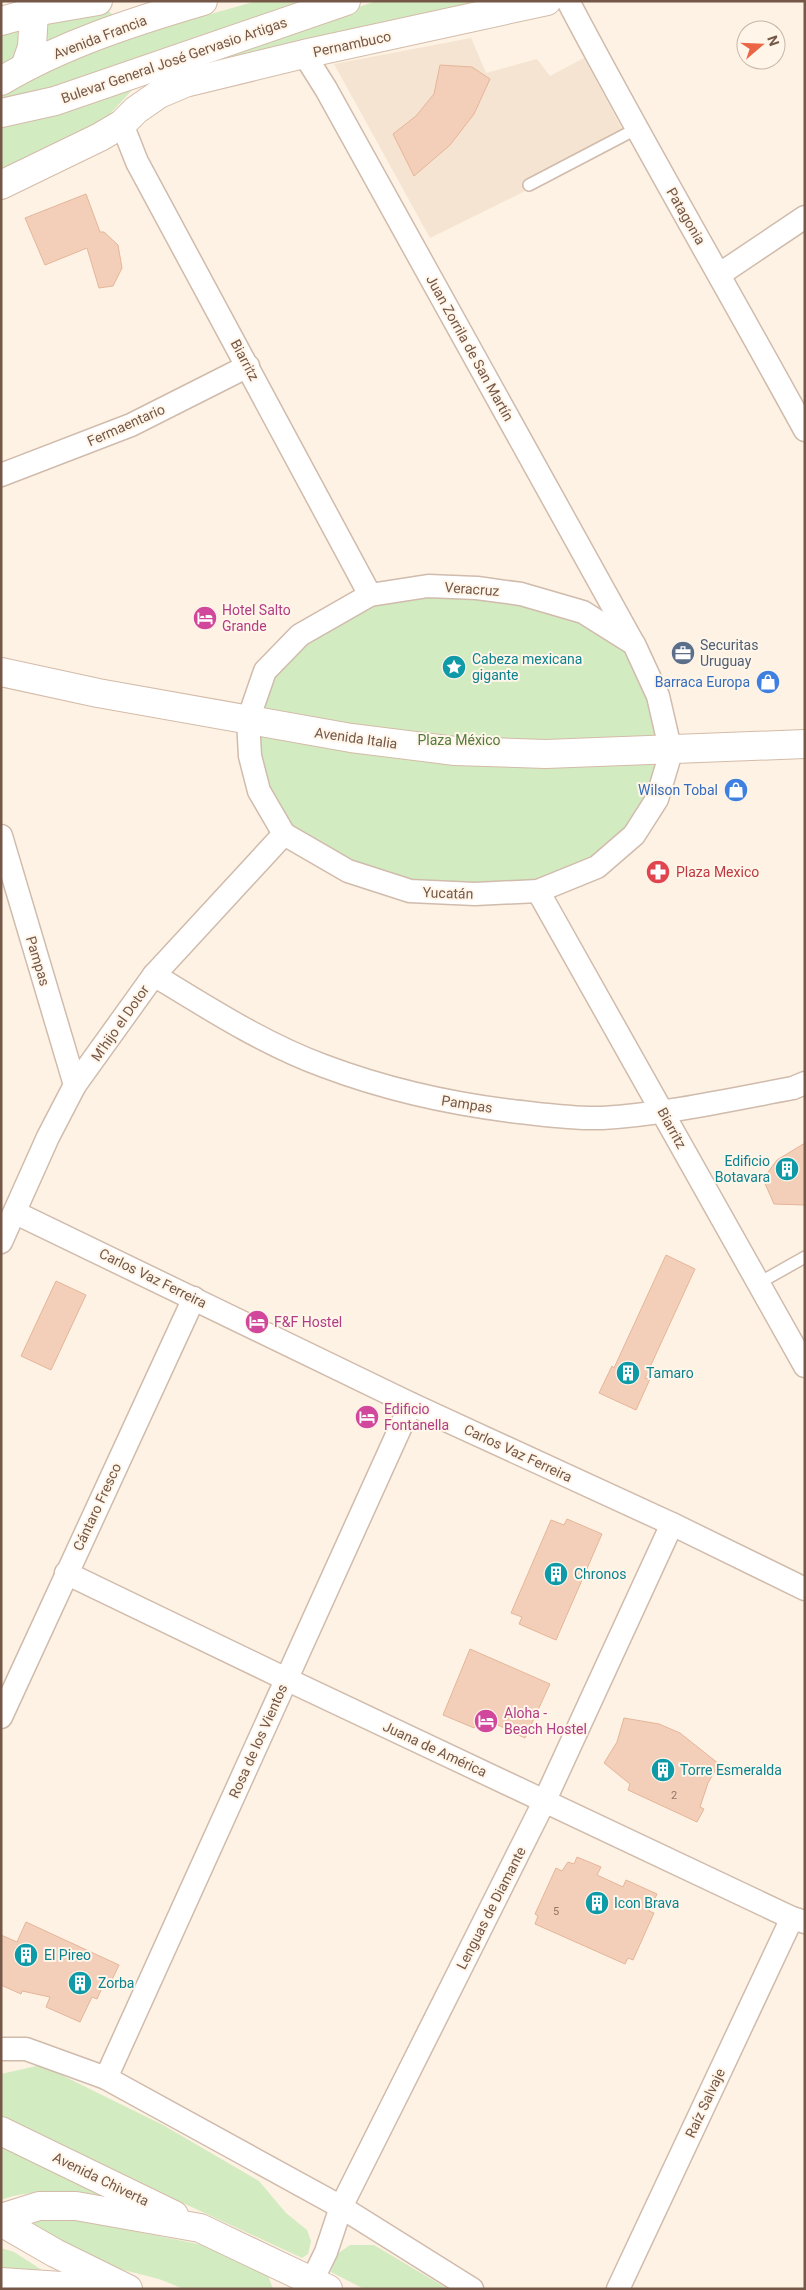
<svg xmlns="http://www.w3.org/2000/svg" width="806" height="2290" font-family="Roboto,sans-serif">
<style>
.residential{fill:#f5e4d1}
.green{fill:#d3ebc1}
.building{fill:#f3cfb9;stroke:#e6b599}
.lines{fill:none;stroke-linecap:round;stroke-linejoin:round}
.lane-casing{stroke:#d0bbac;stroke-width:14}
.street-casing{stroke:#d0bbac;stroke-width:25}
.secondary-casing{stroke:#d4bba9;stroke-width:30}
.lane{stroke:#fff;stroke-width:11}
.street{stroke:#fff;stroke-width:22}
.secondary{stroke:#fff;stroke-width:28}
.labels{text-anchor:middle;stroke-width:4;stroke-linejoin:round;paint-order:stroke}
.number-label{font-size:11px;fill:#947564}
.street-label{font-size:14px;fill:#755748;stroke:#fff6e9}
.hotel-label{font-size:14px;fill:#b23c85;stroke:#fff6e9;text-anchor:start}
.service-label{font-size:14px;fill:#4e5e75;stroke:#fff6e9;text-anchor:start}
.culture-label{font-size:14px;fill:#0d838f;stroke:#fff6e9;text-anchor:start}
.shop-label{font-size:14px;fill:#366cbe;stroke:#fff6e9;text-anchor:end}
.park-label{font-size:14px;fill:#537b40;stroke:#fff6e9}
.health-label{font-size:14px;fill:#be3a42;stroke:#fff6e9;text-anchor:start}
</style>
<rect width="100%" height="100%" fill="#fdf2e3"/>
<polygon class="residential" points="471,38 486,73 537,59 550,76 584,58 628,140 430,238 334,64"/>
<g class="green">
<polygon points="257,1 314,1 1,106 1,92 52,67 129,37"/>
<polygon points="376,1 503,1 179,70"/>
<polygon points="108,11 112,14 112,19 39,49 46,22"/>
<polygon points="25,25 19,54 1,68 1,31"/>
<polygon points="153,78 133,89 98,127 1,173 1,125"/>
<polygon points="521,594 634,644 670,748 634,835 538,891 410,891 284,834 250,756 265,671 370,595"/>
<polygon points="41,2065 163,2125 259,2181 286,2213 307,2230 311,2241 308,2254 302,2258 1,2119 1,2074"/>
<path d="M1 2144 129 2205C87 2197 42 2184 1 2200Z"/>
<polygon points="63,2217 223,2249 267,2273 273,2289 184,2289 159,2279 104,2265 27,2225 43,2219"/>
<polygon points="350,2245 374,2245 448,2289 364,2289 331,2272 336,2255"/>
<polygon points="1,2248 14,2252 42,2270 41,2273 1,2271"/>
</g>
<g class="building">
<polygon points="440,65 472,67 490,79 474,114 450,145 414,176 393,134 416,116 434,94"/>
<polygon points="86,194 100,232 104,232 118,245 122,268 113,286 99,288 87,248 45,265 25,218"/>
<polygon points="805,1143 805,1205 774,1204 763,1179 777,1160"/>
<polygon points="666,1255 695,1269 645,1378 650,1379 636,1410 599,1393 612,1366 614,1368"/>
<polygon points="56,1281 86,1295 51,1370 21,1356"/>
<polygon points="567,1519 602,1534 556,1640 519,1624 522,1617 511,1613 551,1520 564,1525"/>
<polygon points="470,1649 550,1684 525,1738 479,1716 474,1728 443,1715"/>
<polygon points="624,1718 659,1724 680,1733 719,1764 708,1783 700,1807 704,1809 697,1822 628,1790 630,1784 604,1763 617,1742"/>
<polygon points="577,1857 601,1867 597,1875 623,1887 626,1880 657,1894 649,1911 654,1913 633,1960 628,1958 625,1964 535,1924 538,1916 535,1914 556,1868 562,1871 568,1862 574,1864"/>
<polygon points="26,1922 119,1965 110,1984 105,1981 97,1999 92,1997 80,2022 46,2007 50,1997 22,1991 21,1994 1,1985 1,1935 17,1942"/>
</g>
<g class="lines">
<g class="lane-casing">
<g id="lane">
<polyline points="529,185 636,129"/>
<polyline points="759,1283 805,1257"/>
</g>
</g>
<g class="street-casing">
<g id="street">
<path d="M568 1C644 146 727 287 805 430"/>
<polyline points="304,54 326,89 632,641"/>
<polyline points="122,124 137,162 370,595"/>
<polyline points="720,274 805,217"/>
<polyline points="1,475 131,425 248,366"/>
<polygon points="428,586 477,588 521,594 583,612 634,644 658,696 670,748 669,759 657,799 634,835 597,867 538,891 475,894 410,891 348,871 284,834 259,791 250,756 248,720 265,671 300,635 370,595"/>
<polyline points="1,836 75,1085"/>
<polyline points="538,891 805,1366"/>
<path d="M154 975C208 1008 264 1044 324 1066 385 1089 447 1103 511 1111 540 1114 572 1119 602 1118 666 1114 729 1100 793 1088L805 1083"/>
<polyline points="16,1213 411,1404 672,1524 805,1589"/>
<polyline points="1,1242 48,1137 75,1085 154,975 284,834"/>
<polyline points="66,1573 286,1679 792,1918 805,1922"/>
<polyline points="1,1717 194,1298"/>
<polyline points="1,2049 26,2049 106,2078 341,2207 472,2289"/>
<polyline points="106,2078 411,1404"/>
<polyline points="308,2289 326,2252 341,2207 545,1800 672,1524"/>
<polyline points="618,2289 792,1918"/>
</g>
</g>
<g class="secondary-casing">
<g id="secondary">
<polyline points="1,21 34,12 98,1"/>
<polyline points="25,67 32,47 34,12"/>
<path d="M1 81C63 44 135 21 203 1"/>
<polyline points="1,113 55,101 346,1"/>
<polyline points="1,185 100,137 122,124 136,110 159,94 185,83 304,54 547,1"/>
<polyline points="1,672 98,693 351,738 455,751 546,754 805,744"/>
<polyline points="1,2131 174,2215"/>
<polyline points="1,2218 39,2206 76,2206 200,2228 328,2289"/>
<polyline points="1,2222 55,2253 128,2289"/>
<polyline points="1,2282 107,2289"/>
</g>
</g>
<use href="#lane" class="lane"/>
<use href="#street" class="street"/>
<use href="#secondary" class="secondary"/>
</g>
<defs>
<g id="hotel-disc" transform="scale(1.25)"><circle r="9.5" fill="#d1479c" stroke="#fff6e9"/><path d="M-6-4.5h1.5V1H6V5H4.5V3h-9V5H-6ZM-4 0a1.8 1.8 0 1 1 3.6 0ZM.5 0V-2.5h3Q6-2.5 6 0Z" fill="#fff"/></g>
<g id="office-disc" transform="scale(1.25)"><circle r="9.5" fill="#5c6f8a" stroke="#fff6e9"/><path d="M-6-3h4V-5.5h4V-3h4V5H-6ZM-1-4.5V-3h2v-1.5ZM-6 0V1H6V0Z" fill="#fff"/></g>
<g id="sight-disc" transform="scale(1.25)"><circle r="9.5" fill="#0f9aa8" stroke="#fff6e9"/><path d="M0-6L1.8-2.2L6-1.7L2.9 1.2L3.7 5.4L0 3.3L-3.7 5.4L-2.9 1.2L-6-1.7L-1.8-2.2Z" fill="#fff"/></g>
<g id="shop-disc" transform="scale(1.25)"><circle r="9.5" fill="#3f7fe0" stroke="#fff6e9"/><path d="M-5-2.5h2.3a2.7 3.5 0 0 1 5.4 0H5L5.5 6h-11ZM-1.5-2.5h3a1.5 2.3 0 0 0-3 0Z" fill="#fff"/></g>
<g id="pharmacy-disc" transform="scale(1.25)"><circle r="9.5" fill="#e0444e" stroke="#fff6e9"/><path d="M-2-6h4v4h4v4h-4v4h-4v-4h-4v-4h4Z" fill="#fff"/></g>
<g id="building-disc" transform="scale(1.25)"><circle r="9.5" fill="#0f9aa8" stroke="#fff6e9"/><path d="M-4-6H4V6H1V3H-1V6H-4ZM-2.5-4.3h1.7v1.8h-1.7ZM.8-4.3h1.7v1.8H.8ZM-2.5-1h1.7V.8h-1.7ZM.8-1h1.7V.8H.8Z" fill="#fff"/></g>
</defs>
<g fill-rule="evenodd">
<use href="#hotel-disc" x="205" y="618"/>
<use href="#office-disc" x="683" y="653"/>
<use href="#sight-disc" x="454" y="667"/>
<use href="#shop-disc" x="768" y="682"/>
<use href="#shop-disc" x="736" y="790"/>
<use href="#pharmacy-disc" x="658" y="872"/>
<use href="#building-disc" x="787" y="1169"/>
<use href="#hotel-disc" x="257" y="1322"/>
<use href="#building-disc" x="628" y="1373"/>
<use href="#hotel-disc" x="367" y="1417"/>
<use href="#building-disc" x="556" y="1574"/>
<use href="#hotel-disc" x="486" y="1721"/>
<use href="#building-disc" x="663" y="1770"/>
<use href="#building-disc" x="597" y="1903"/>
<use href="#building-disc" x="26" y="1955"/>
<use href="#building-disc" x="80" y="1983"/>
</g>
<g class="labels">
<g class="number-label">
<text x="674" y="1799">2</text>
<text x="556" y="1915">5</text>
</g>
<g class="street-label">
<text transform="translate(100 37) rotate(-21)" y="5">Avenida Francia</text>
<text transform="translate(352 44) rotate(-12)" y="5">Pernambuco</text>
<text transform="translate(174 60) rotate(-19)" y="5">Bulevar General José Gervasio Artigas</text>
<text transform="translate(686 216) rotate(60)" y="5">Patagonia</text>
<text transform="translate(470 348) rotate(61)" y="5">Juan Zorrila de San Martín</text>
<text transform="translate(245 360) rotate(62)" y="5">Biarritz</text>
<text transform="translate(126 425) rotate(-24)" y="5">Fermaentario</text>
<text transform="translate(472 589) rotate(4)" y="5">Veracruz</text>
<text transform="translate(356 738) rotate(8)" y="5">Avenida Italia</text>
<text transform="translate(448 893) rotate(2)" y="5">Yucatán</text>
<text transform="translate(38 961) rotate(73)" y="5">Pampas</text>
<text transform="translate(120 1023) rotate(-55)" y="5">M'hijo el Dotor</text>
<text transform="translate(467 1104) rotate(9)" y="5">Pampas</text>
<text transform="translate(672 1128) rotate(61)" y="5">Biarritz</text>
<text transform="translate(153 1278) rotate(26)" y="5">Carlos Vaz Ferreira</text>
<text transform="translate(518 1453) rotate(25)" y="5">Carlos Vaz Ferreira</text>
<text transform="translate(97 1507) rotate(-65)" y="5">Cántaro Fresco</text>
<text transform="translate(258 1741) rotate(-66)" y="5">Rosa de los Vientos</text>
<text transform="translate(435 1749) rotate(25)" y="5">Juana de América</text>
<text transform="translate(491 1908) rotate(-63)" y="5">Lenguas de Diamante</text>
<text transform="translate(705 2103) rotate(-65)" y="5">Raíz Salvaje</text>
<text transform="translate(101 2179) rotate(26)" y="5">Avenida Chiverta</text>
</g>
<g class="hotel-label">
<text x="222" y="615">Hotel Salto<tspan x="222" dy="16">Grande</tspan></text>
<text x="274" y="1327">F&amp;F Hostel</text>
<text x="384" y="1414">Edificio<tspan x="384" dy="16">Fontanella</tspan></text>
<text x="504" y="1718">Aloha -<tspan x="504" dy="16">Beach Hostel</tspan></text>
</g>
<g class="service-label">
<text x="700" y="650">Securitas<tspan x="700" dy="16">Uruguay</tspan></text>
</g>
<g class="culture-label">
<text x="472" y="664">Cabeza mexicana<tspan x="472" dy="16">gigante</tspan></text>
<text x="770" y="1166" text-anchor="end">Edificio<tspan x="770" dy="16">Botavara</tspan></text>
<text x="646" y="1378">Tamaro</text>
<text x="574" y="1579">Chronos</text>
<text x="680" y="1775">Torre Esmeralda</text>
<text x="614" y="1908">Icon Brava</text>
<text x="44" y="1960">El Pireo</text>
<text x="98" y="1988">Zorba</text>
</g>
<g class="shop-label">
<text x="750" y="687">Barraca Europa</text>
<text x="718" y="795">Wilson Tobal</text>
</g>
<g class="park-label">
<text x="459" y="745">Plaza México</text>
</g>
<g class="health-label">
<text x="676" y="877">Plaza Mexico</text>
</g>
</g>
<rect width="806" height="2290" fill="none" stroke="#755748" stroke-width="5"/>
<g transform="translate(761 45) rotate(71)"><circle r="24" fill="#fff6e9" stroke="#c8b6a9"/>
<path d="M0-4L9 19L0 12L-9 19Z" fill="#ea6644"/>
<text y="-8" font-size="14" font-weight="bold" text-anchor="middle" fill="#755748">N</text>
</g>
</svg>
